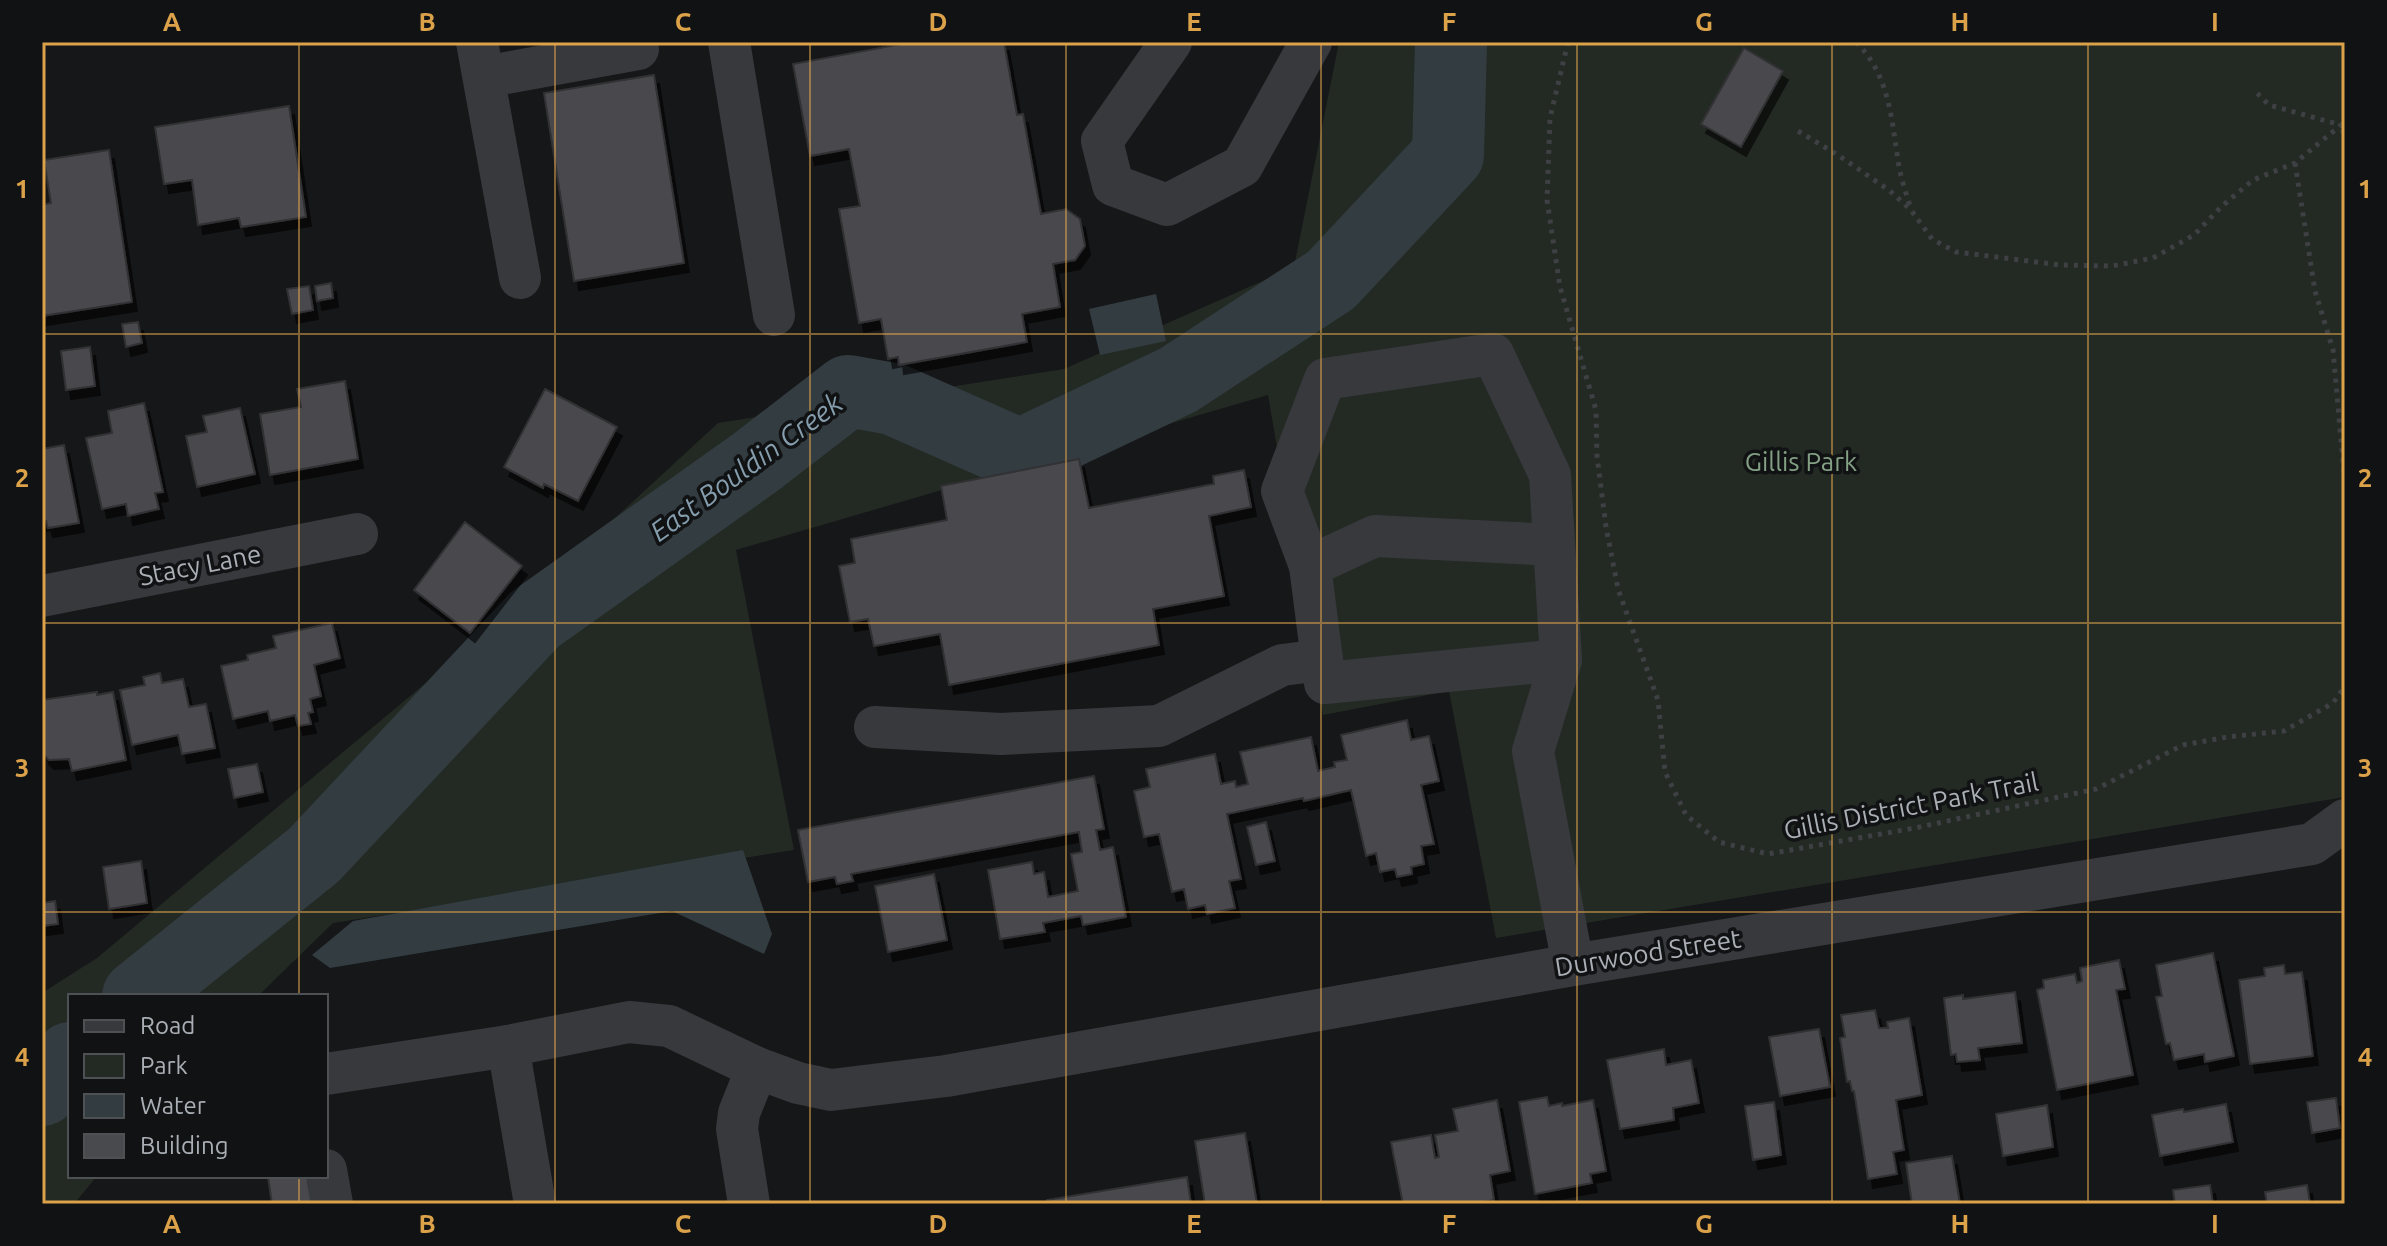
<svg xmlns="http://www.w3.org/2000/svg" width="2387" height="1246" font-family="Ubuntu,sans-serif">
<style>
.green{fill:#232a24}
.water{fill:#333c41}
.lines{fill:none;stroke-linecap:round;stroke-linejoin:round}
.river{stroke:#333c41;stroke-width:72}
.building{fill:#494a4d;stroke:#313134;stroke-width:2;filter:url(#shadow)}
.path{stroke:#3e4043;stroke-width:5;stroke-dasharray:4 6;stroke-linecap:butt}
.minor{stroke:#38393d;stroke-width:42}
.grid{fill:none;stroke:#dca24a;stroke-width:2;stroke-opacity:0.55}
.labels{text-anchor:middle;stroke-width:7;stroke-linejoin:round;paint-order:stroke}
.park-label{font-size:26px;fill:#839f84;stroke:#111213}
.street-label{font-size:26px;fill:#aaafb6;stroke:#111213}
.water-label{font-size:28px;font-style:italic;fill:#859dad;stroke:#111213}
.neatline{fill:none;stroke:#dca24a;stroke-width:3}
.grid-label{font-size:26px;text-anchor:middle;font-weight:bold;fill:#dca24a}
</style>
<defs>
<filter id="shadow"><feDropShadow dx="5" dy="9" stdDeviation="0" flood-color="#0009"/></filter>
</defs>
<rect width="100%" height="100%" fill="#161718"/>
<polygon class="green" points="1339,42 2345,42 2345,797 1496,938 1449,691 1323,715 1268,395 736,550 794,850 333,923 258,996 70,996 70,1176 97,1176 74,1204 42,1204 42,993 97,958 538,589 718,423 1064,369 1294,267"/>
<g class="water">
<polygon points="1156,294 1166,341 1100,355 1089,309"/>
<polygon points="743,850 772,934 764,954 672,911 330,968 312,955 353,921"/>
</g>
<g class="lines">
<g class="river">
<polyline points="138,996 314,855 535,619 756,462 848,391 893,399 1020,455 1178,380 1331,280 1448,155 1451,42"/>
<polyline points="42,1090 70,1058"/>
</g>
</g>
<g class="building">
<polygon points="902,42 1004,42 1017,115 1023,114 1041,214 1066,209 1080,219 1085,246 1075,260 1053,264 1060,307 1022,314 1027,342 899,365 898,357 888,359 881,319 859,323 839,209 860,206 849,149 810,156 793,64 902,44"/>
<polygon points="1744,48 1783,71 1741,147 1701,124"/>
<polygon points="654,75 684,263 574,281 544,93"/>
<polygon points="289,106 306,217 241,227 239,218 198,225 192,180 164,184 155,127"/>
<polygon points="109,150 132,302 42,316 42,205 51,203 44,160"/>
<polygon points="331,283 333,298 317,301 315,286"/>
<polygon points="309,286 313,310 292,314 287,289"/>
<polygon points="138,322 142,343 126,347 122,324"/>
<polygon points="90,347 95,386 66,390 61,351"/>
<polygon points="345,381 358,459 270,475 260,414 301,407 297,389"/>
<polygon points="545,389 617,427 578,501 544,484 543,488 504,467"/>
<polygon points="144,403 163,492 155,493 159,509 128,516 126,504 102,509 86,438 112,433 108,411"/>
<polygon points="240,408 255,474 197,487 186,436 207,432 203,416"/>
<polygon points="64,445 79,523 48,528 46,521 42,522 42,449"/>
<polygon points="1079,459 1089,508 1214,484 1213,476 1244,470 1251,507 1209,516 1224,596 1153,609 1159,645 949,685 940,634 874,646 868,619 850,622 839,566 855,563 851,539 947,520 941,486"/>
<polygon points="465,522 522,566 470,633 414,590"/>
<polygon points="332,623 340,658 314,665 321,696 310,699 313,712 308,713 311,724 298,726 295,715 270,721 268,711 233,719 221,666 248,660 247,655 276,648 273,636"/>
<polygon points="160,673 162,683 183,679 189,707 206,704 215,748 182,754 178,735 132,745 120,690 145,685 143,677"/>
<polygon points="97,692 97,695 113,692 126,760 72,771 69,759 49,760 44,755 42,745 42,700"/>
<polygon points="1407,720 1411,740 1429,736 1439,781 1421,785 1434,844 1421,846 1424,864 1411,867 1412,874 1397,877 1395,869 1380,872 1376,853 1366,856 1351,790 1304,801 1303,798 1227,814 1241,879 1229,881 1235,908 1207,914 1205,905 1188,909 1184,889 1172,892 1159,834 1144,837 1134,791 1150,787 1146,769 1215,754 1221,784 1235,781 1236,787 1248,784 1240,752 1311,737 1318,771 1335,767 1334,762 1347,760 1341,735"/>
<polygon points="257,764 263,792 234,798 228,769"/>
<polygon points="1094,776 1104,829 1096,830 1100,850 1113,847 1126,917 1083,925 1081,916 1043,923 1045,932 1000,939 988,870 1032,862 1034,874 1044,872 1048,897 1078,891 1071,854 1082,852 1079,832 851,874 853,881 837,884 835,877 808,882 798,830"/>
<polygon points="1266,822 1275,861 1256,865 1247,827"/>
<polygon points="141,861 147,903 109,909 103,867"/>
<polygon points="934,874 947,940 888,952 875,886"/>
<polygon points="55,901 58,924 42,926 42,903"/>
<polygon points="2213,953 2234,1056 2205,1062 2204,1054 2174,1060 2170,1043 2166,1044 2156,997 2162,996 2156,965"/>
<polygon points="2119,960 2125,989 2116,990 2133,1075 2057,1090 2037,990 2044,988 2043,980 2075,974 2077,983 2082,981 2080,968"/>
<polygon points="2284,965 2285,974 2302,972 2313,1056 2250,1064 2239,980 2265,976 2264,968"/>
<polygon points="2015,992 2022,1043 1978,1048 1980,1060 1957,1062 1956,1054 1951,1055 1944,998 1963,995 1963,999"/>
<polygon points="1875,1010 1879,1028 1888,1028 1887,1022 1909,1018 1922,1095 1896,1100 1904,1150 1893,1152 1897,1174 1868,1179 1854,1091 1852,1091 1850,1081 1847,1082 1840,1038 1845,1037 1841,1015"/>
<polygon points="1819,1029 1830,1087 1780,1096 1769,1037"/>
<polygon points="1664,1049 1666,1065 1691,1060 1699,1103 1673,1108 1674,1120 1620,1129 1607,1060"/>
<polygon points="1547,1097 1549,1106 1562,1103 1562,1106 1593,1100 1606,1171 1590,1174 1592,1183 1535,1194 1519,1102"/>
<polygon points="2336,1098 2340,1128 2312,1133 2307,1102"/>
<polygon points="1497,1100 1510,1171 1490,1175 1494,1200 1475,1204 1403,1204 1391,1142 1431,1135 1435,1158 1439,1157 1435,1135 1458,1131 1453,1109"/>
<polygon points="1774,1102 1781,1155 1753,1160 1745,1106"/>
<polygon points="2226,1104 2233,1142 2160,1156 2152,1115 2183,1109 2184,1112"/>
<polygon points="2047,1105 2053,1147 2003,1156 1996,1114"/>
<polygon points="1245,1133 1257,1204 1205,1204 1195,1141"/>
<polygon points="1952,1156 1960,1204 1912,1204 1906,1163"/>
<polygon points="275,1176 323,1176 327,1204 272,1204 268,1177"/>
<polygon points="1187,1177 1191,1204 1047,1204 1047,1200"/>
<polygon points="2210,1185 2213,1204 2175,1204 2173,1190"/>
<polygon points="2307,1185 2310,1204 2267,1204 2265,1192"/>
</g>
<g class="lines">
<g class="path">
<polyline points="1568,42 1550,118 1547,200 1560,287 1596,410 1597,456 1606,527 1618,589 1658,700 1665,772 1686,815 1719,842 1768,854 1915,828 2096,789 2183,745 2227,737 2284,731 2333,703 2345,686"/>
<path d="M1856 42C1889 75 1891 116 1898 160 1900 176 1906 193 1911 209"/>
<polyline points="2345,122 2341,125 2345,138"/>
<polyline points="1798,131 1838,155 1890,191 1911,210 1932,239 1956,252 2060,265 2112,266 2153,258 2194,235 2221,207 2253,180 2295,163 2341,125 2269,105 2255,91"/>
<polyline points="2295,163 2315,291 2333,350 2345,484"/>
</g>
<g class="minor">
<polyline points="477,42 520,278"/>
<polyline points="729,42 774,315"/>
<polyline points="1171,42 1102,141 1113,185 1167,205 1242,166 1311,42"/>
<polyline points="484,77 638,49"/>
<polyline points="1554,545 1375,536 1310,566 1282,491 1325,379 1493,354 1550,475 1561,660 1533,751 1573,965"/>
<polyline points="1310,566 1325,683 1561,660"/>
<polyline points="42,596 357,534"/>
<polyline points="875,727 1001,734 1159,726 1282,665 1322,660"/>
<polyline points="508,1046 535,1204"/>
<polyline points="757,1068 798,1083 831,1090 946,1076 1573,965 2312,844 2345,820"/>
<polyline points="326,1074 508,1046 629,1022 669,1026 757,1068 739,1113 737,1129 749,1204"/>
<polyline points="326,1170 332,1204"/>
</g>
</g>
<path class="grid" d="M299 42V996M555 42V1204M810 42V1204M1066 42V1204M1321 42V1204M1577 42V1204M1832 42V1204M2088 42V1204M42 334H2345M42 623H2345M42 912H2345M299 1176V1204"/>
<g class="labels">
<g class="park-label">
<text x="1801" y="471">Gillis Park</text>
</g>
<g class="street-label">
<text transform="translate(200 565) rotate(-11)" y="9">Stacy Lane</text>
<text transform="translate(1911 806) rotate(-11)" y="9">Gillis District Park Trail</text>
<text transform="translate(1648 953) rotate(-9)" y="9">Durwood Street</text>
</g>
<g class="water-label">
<text transform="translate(746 467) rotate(-36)" y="10">East Bouldin Creek</text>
</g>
</g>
<rect width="2387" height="1246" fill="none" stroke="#111213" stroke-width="88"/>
<rect x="68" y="994" width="260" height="184" fill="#111213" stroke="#4e5154" stroke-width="2"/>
<rect x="84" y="1020" width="40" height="12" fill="#38393d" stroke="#4e5154" stroke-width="2"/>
<text x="140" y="1034" font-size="24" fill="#aaafb6">Road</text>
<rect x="84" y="1054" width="40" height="24" fill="#232a24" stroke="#4e5154" stroke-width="2"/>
<text x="140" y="1074" font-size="24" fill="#aaafb6">Park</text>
<rect x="84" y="1094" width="40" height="24" fill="#333c41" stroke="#4e5154" stroke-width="2"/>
<text x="140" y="1114" font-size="24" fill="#aaafb6">Water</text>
<rect x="84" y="1134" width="40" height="24" fill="#494a4d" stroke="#4e5154" stroke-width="2"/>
<text x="140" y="1154" font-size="24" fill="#aaafb6">Building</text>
<rect x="44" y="44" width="2299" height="1158" class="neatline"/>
<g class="grid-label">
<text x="172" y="31">A</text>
<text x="427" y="31">B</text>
<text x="683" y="31">C</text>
<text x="938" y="31">D</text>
<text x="1194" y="31">E</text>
<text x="1449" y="31">F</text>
<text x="1704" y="31">G</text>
<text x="1960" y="31">H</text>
<text x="2215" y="31">I</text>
<text x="22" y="198">1</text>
<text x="2365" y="198">1</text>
<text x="22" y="487">2</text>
<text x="2365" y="487">2</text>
<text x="22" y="777">3</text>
<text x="2365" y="777">3</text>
<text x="22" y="1066">4</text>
<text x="2365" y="1066">4</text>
<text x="172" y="1233">A</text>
<text x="427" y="1233">B</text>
<text x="683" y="1233">C</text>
<text x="938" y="1233">D</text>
<text x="1194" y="1233">E</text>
<text x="1449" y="1233">F</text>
<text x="1704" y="1233">G</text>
<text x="1960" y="1233">H</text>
<text x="2215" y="1233">I</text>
</g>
</svg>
